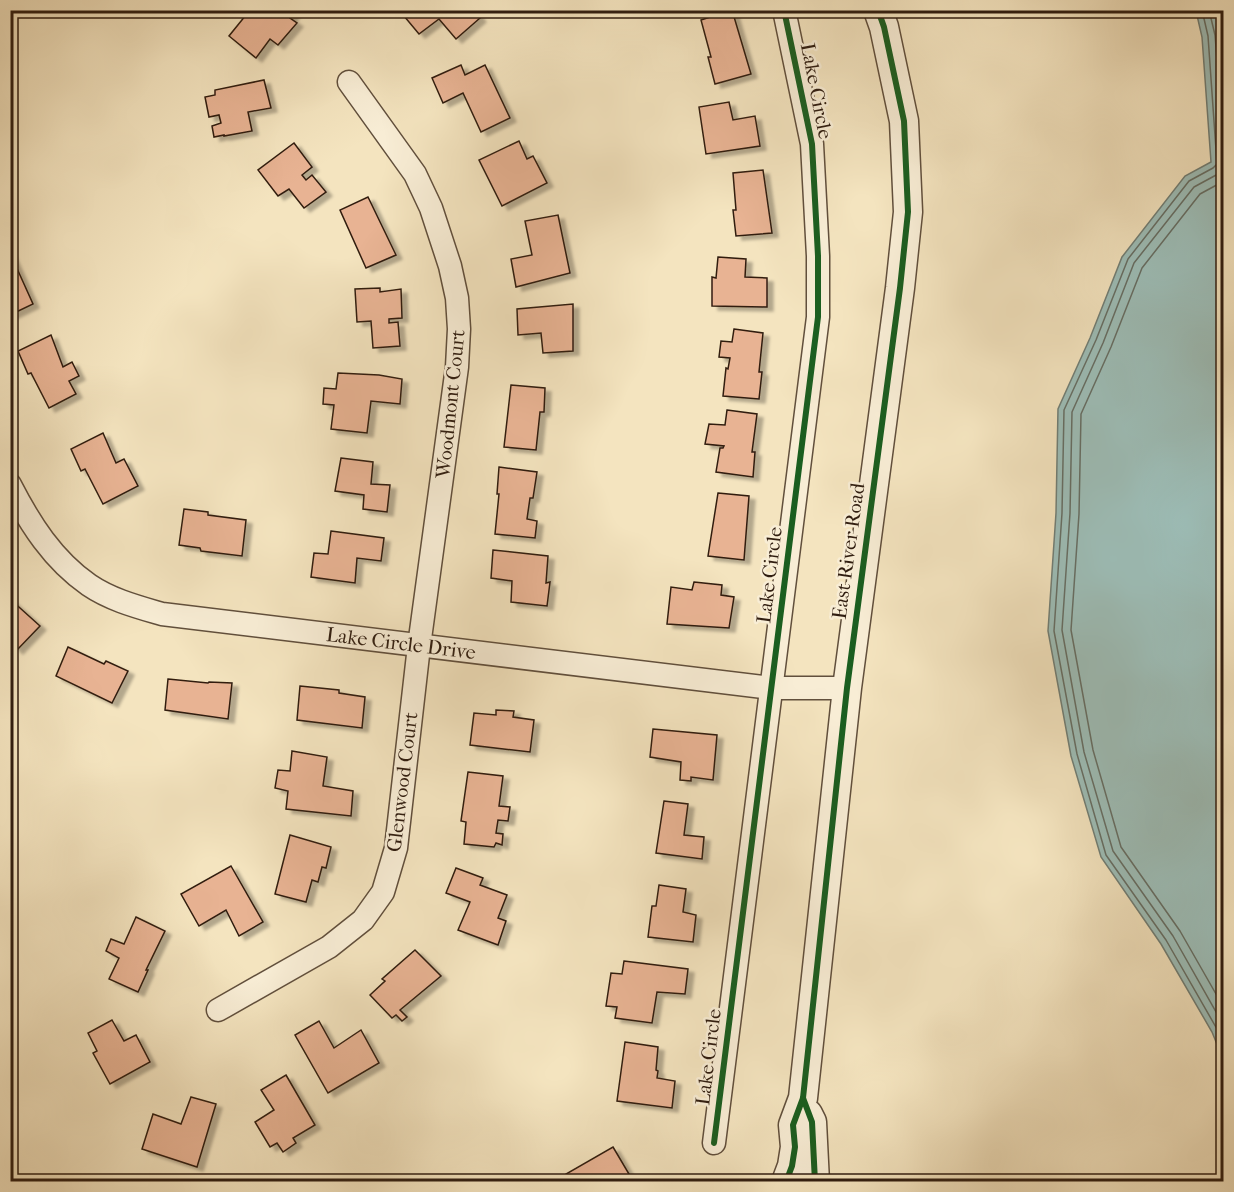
<svg xmlns="http://www.w3.org/2000/svg" width="1234" height="1192" font-family="'IM FELL French Canon',serif">
<style>
.water{fill:#9dbeb8;stroke:#717e75;stroke-width:1.5}
.lines{fill:none;stroke-linecap:round;stroke-linejoin:round}
.shore{stroke:#666e64;stroke-width:1.5}
.building{fill:#e8b393;stroke:#301d10;stroke-width:1.5;filter:url(#shadow)}
.minor-casing{stroke:#614f3c;stroke-width:25}
.tertiary-casing{stroke:#614f3c;stroke-width:31}
.minor{stroke:#f8edd5;stroke-width:22}
.tertiary{stroke:#f8edd5;stroke-width:28}
.cycleway-casing{stroke:#f8edd5;stroke-width:10}
.cycleway{stroke:#1b5e20;stroke-width:6}
.labels{text-anchor:middle;stroke-width:5;stroke-linejoin:round;paint-order:stroke}
.street-label{font-size:20px;fill:#301d10;stroke:#f8edd5}
</style>
<defs>
<filter id="shadow"><feDropShadow dx="6" dy="4" stdDeviation="1.5" flood-color="#0004"/></filter>
</defs>
<rect width="100%" height="100%" fill="#f4e4bf"/>
<filter id="stains"><feTurbulence type="fractalNoise" baseFrequency=".00333" numOctaves="4"/><feColorMatrix values="0 0 0 0 .2 0 0 0 0 .09 0 0 0 0 .02 0 0 0 .5 -.17"/></filter>
<radialGradient id="worn" r=".72"><stop offset=".6" stop-color="#630" stop-opacity="0"/><stop offset="1" stop-color="#630" stop-opacity=".3"/></radialGradient>
<polygon class="water" points="1196,11 1224,11 1223,1059 1212,1032 1161,944 1101,857 1071,756 1048,631 1056,513 1058,409 1090,338 1122,257 1185,176 1211,162 1202,37"/>
<g class="lines">
<g class="shore">
<polyline points="1202,10 1208,36 1217,164 1213,168 1189,181 1128,259 1096,340 1064,410 1062,513 1054,631 1077,754 1106,855 1166,940 1217,1029 1224,1044"/>
<polyline points="1209,10 1215,35 1224,149"/>
<polyline points="1224,167 1218,174 1194,187 1134,263 1103,343 1072,412 1070,513 1062,630 1084,752 1113,851 1173,936 1224,1026"/>
<polyline points="1224,181 1200,194 1142,268 1111,347 1081,414 1079,514 1071,630 1093,750 1121,847 1180,931 1224,1008"/>
</g>
</g>
<g class="building">
<polygon points="250,10 296,10 290,18 297,23 278,45 270,39 256,58 229,36"/>
<polygon points="399,10 473,10 480,18 456,39 439,19 419,34"/>
<polygon points="732,10 751,74 715,84 708,57 711,57 701,20"/>
<polygon points="461,65 465,75 485,65 510,118 481,132 463,93 443,103 432,78"/>
<polygon points="264,80 271,108 248,112 252,131 224,136 224,135 214,137 212,126 221,123 219,115 209,117 205,97 215,95 215,90"/>
<polygon points="729,102 733,120 755,116 760,146 706,154 699,107"/>
<polygon points="519,141 527,159 533,156 547,183 502,206 479,160"/>
<polygon points="294,143 312,167 302,175 306,180 312,175 326,192 304,208 289,189 278,196 258,170"/>
<polygon points="763,170 772,233 736,236 733,210 736,210 733,173"/>
<polygon points="368,197 396,255 366,268 340,210"/>
<polygon points="558,215 570,273 516,287 511,259 532,255 525,221"/>
<polygon points="10,253 33,304 10,315"/>
<polygon points="718,257 746,259 745,277 767,278 767,307 712,306 712,277 716,278"/>
<polygon points="380,288 380,292 401,289 402,318 389,319 389,323 398,322 400,346 373,348 371,321 357,322 355,289"/>
<polygon points="573,304 573,351 543,353 541,333 518,335 517,309"/>
<polygon points="734,329 763,333 759,372 762,372 759,399 723,396 726,368 728,369 730,358 719,357 721,341 732,342"/>
<polygon points="51,335 63,367 72,362 79,376 69,381 76,394 49,408 31,373 28,374 18,351"/>
<polygon points="338,373 379,375 402,379 400,404 371,401 367,433 331,429 334,405 323,404 324,388 336,389"/>
<polygon points="511,385 545,388 544,412 540,412 536,450 504,447"/>
<polygon points="727,410 757,414 752,452 755,452 753,477 716,472 720,448 723,448 724,446 705,444 709,424 725,425"/>
<polygon points="103,433 116,463 124,459 138,486 103,504 85,469 81,471 71,449"/>
<polygon points="341,458 373,462 371,484 390,485 387,512 363,509 364,495 335,491"/>
<polygon points="499,467 537,472 533,498 530,498 527,519 537,521 535,538 495,534 499,494 497,494"/>
<polygon points="718,493 749,496 744,560 708,556"/>
<polygon points="184,509 208,512 208,515 246,520 242,556 201,551 200,548 179,545"/>
<polygon points="331,531 384,538 381,561 357,558 355,583 311,577 314,553 328,554"/>
<polygon points="493,550 548,556 546,583 550,582 547,606 511,602 512,581 491,578"/>
<polygon points="694,582 722,585 721,595 734,597 729,628 667,624 671,587 692,590"/>
<polygon points="10,599 40,626 17,650 10,643"/>
<polygon points="68,647 104,664 106,661 128,671 112,703 56,676"/>
<polygon points="168,679 208,683 209,682 232,683 228,719 165,710"/>
<polygon points="300,686 339,690 339,693 365,697 362,728 297,720"/>
<polygon points="496,710 514,711 513,717 534,720 530,752 470,745 474,713 496,715"/>
<polygon points="653,729 717,735 713,780 691,777 691,781 680,780 681,762 650,757"/>
<polygon points="292,751 327,757 323,786 353,791 351,816 286,809 288,791 275,788 278,770 290,771"/>
<polygon points="468,772 503,776 499,806 510,807 508,821 498,820 496,833 503,834 502,845 496,843 494,847 464,844 466,822 461,821"/>
<polygon points="664,801 688,804 684,835 704,837 702,859 656,853"/>
<polygon points="290,835 331,847 326,868 322,867 318,882 312,880 306,902 275,894"/>
<polygon points="231,866 263,922 239,936 226,910 199,926 181,894"/>
<polygon points="456,868 483,878 480,885 507,895 498,918 506,921 498,945 458,930 470,902 446,893"/>
<polygon points="659,885 686,889 683,912 696,915 693,942 648,937 652,906 656,906"/>
<polygon points="136,917 165,931 146,970 148,970 138,992 109,979 119,958 106,951 111,939 124,944"/>
<polygon points="415,950 441,976 400,1010 407,1017 402,1021 396,1015 392,1018 370,995 385,981 382,979"/>
<polygon points="624,961 688,969 685,994 657,992 652,1023 615,1018 617,1007 606,1006 611,973 622,974"/>
<polygon points="112,1020 124,1041 136,1035 150,1062 110,1084 93,1053 97,1051 88,1033"/>
<polygon points="319,1021 334,1048 361,1030 379,1063 328,1093 295,1035"/>
<polygon points="625,1042 658,1047 656,1070 658,1071 657,1078 675,1081 672,1108 617,1101"/>
<polygon points="286,1075 315,1125 293,1138 296,1143 283,1152 277,1143 270,1147 255,1122 274,1110 261,1090"/>
<polygon points="191,1097 216,1104 197,1167 142,1149 153,1114 181,1124"/>
<polygon points="613,1147 629,1174 616,1182 570,1182 566,1174"/>
</g>
<g class="lines">
<g class="minor-casing">
<g id="minor">
<path d="M10 485C30 524 53 560 89 585 111 600 138 607 162 614L771 688H847"/>
<polyline points="218,1010 329,947 363,920 383,892 396,848 419,646 457,367 459,329 457,298 450,266 431,208 415,174 349,82"/>
<polyline points="714,1143 818,317 818,256 812,144 784,10"/>
</g>
</g>
<g class="tertiary-casing">
<g id="tertiary">
<polyline points="808,1114 812,1122 815,1182"/>
<polyline points="786,1182 792,1166 795,1147 793,1125 803,1098 847,688 900,288 908,212 904,121 884,27 878,10"/>
</g>
</g>
<use href="#minor" class="minor"/>
<use href="#tertiary" class="tertiary"/>
<g class="cycleway-casing">
<g id="cycleway">
<polyline points="803,1098 812,1122 815,1182"/>
<polyline points="714,1143 818,317 818,256 812,144 784,10"/>
<polyline points="786,1182 792,1166 795,1147 793,1125 803,1098 847,688 900,288 908,212 904,121 884,27 878,10"/>
</g>
</g>
<use href="#cycleway" class="cycleway"/>
</g>
<g class="labels">
<g class="street-label">
<text transform="translate(817 91) rotate(79)" y="7">Lake Circle</text>
<text transform="translate(450 404) rotate(-84)" y="7">Woodmont Court</text>
<text transform="translate(848 551) rotate(-82)" y="7">East River Road</text>
<text transform="translate(769 575) rotate(-83)" y="7">Lake Circle</text>
<text transform="translate(401 643) rotate(7)" y="7">Lake Circle Drive</text>
<text transform="translate(402 782) rotate(-83)" y="7">Glenwood Court</text>
<text transform="translate(708 1057) rotate(-83)" y="7">Lake Circle</text>
</g>
</g>
<rect width="1234" height="1192" fill="none" stroke="#f4e4bf" stroke-width="36"/>
<rect x="12" y="12" width="1210" height="1168" fill="none" stroke="#301d10" stroke-width="3"/>
<rect x="18" y="18" width="1198" height="1156" fill="none" stroke="#301d10" stroke-width="1.5"/>
<rect width="100%" height="100%" filter="url(#stains)"/>
<rect width="100%" height="100%" fill="url(#worn)"/>
</svg>
